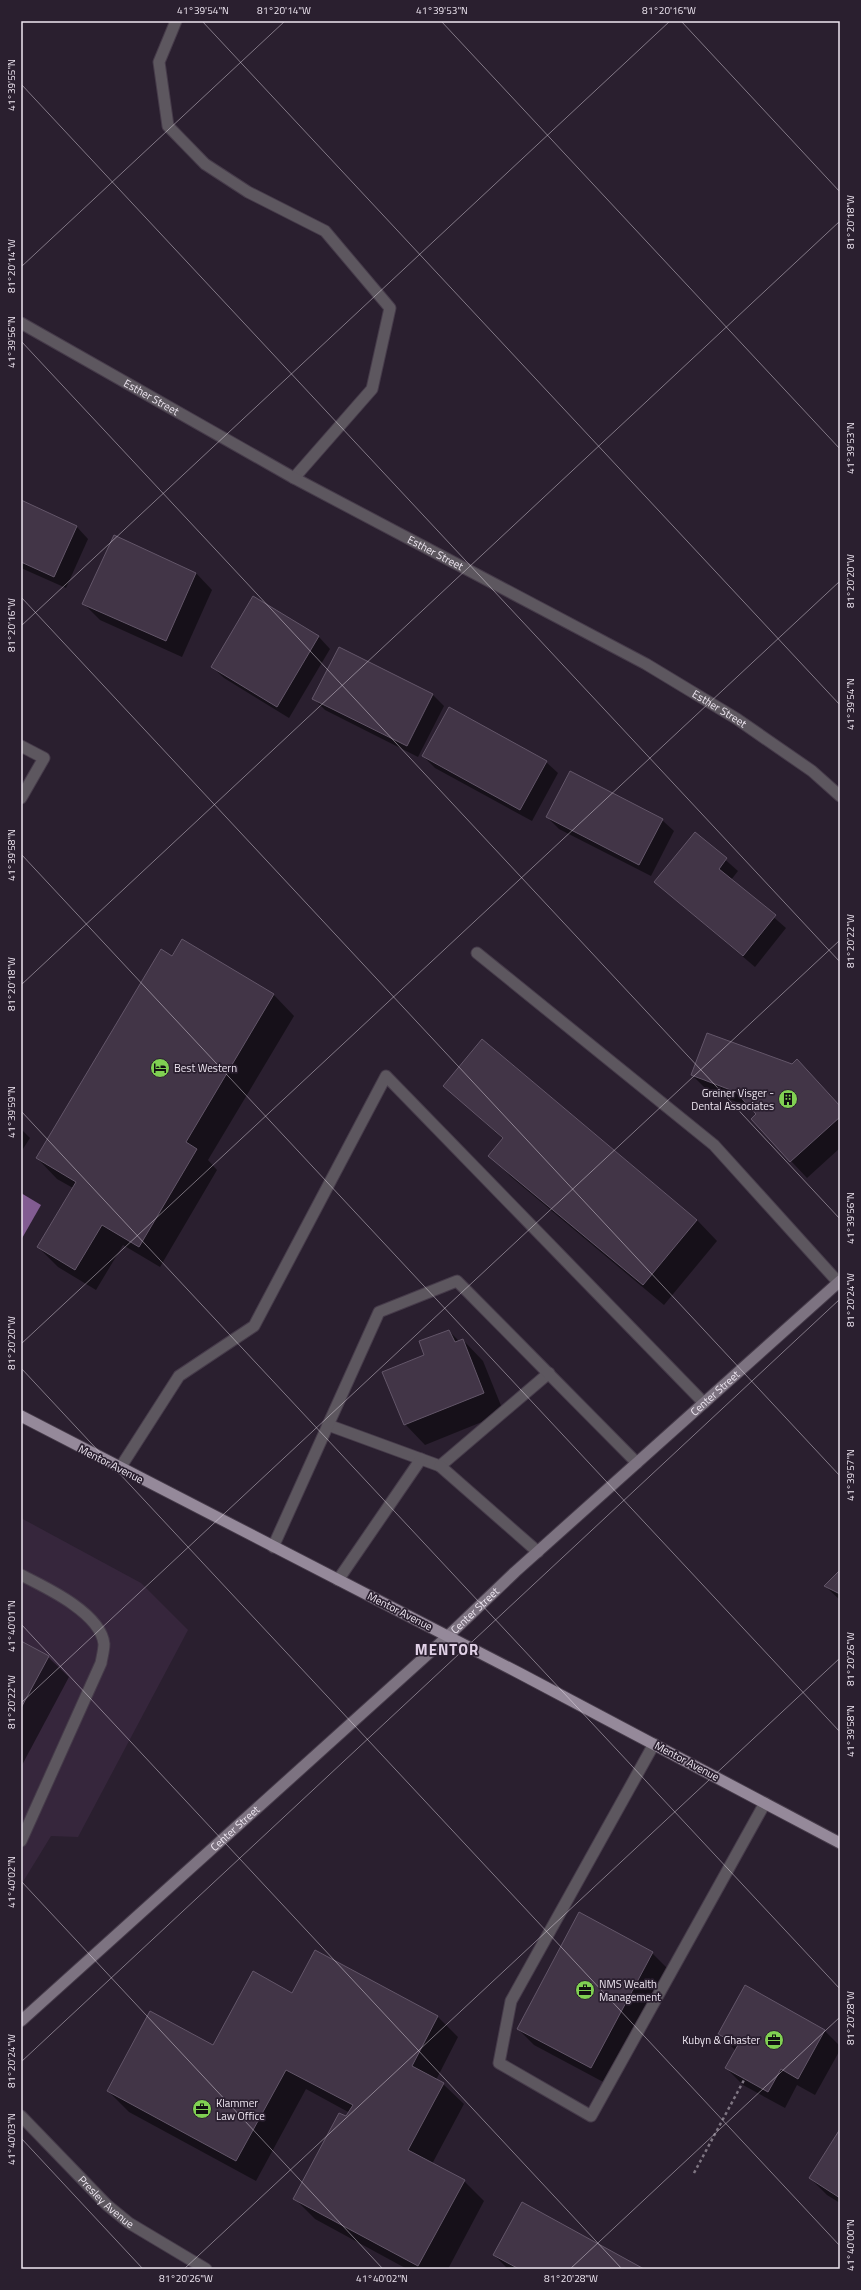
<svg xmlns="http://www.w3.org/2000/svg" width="861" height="2290" font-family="'Titillium Web',sans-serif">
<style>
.built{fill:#36263c}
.water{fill:#825c92}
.shadow{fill:#0007}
.building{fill:#423547;stroke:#635669}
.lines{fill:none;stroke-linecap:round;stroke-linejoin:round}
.service-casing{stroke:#463b4a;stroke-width:13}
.minor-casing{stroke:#463b4a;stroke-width:13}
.secondary-casing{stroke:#463b4a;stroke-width:13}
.primary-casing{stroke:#463b4a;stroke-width:13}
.path{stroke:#7e7582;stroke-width:2.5;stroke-dasharray:3 3;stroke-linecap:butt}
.service{stroke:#5d575f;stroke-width:11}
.minor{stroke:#5d575f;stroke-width:11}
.secondary{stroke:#7d7381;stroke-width:11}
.primary{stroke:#95899a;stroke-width:11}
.ticks{fill:none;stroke:#efe7f2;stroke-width:1;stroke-opacity:0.45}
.labels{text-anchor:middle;stroke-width:3.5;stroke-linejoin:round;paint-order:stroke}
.street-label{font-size:11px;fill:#efe7f2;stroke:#2a1f2f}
.poi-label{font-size:11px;fill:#efe7f2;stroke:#2a1f2f;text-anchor:start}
.district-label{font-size:15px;font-weight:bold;letter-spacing:1px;fill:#e1d1e7;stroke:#2a1f2f}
.neatline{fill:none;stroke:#efe7f2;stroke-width:1.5}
.ticks-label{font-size:10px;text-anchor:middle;fill:#efe7f2}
</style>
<rect width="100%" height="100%" fill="#2a1f2f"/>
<polygon class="built" points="21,1518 141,1583 188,1630 78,1837 51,1836 21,1885"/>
<polygon class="water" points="21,1193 41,1205 21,1240"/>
<g class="shadow">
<polygon points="21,501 77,527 88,539 66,588 21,568"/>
<polygon points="196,573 212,590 182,657 100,620 84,604"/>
<polygon points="254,597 319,637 330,649 289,718 224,678 212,667"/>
<polygon points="432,694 444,706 418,757 325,710 314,699"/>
<polygon points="423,756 546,762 558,773 532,821 435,768"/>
<polygon points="547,817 662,820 674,831 651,876 559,829"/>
<polygon points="695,833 738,871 731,880 786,928 755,967 655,882"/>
<polygon points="182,940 274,995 294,1016 208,1160 217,1170 160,1267 123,1245 96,1290 58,1267 38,1247 73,1188 57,1179 37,1158"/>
<polygon points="482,1040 697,1220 717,1241 664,1305 510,1176 490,1155 503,1139 444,1086"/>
<polygon points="797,1061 840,1106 840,1148 807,1178 791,1161 751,1107 709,1092 692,1075 793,1065"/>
<polygon points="21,1129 30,1138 21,1152"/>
<polygon points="449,1331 459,1341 463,1340 483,1361 504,1413 425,1445 405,1424 425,1355"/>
<polygon points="840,1572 840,1600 825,1586"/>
<polygon points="21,1642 48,1657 69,1677 21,1767"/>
<polygon points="652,1953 669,1970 607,2084 534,2045 518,2029"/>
<polygon points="292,1994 438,2017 458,2037 436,2080 443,2084 464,2104 432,2164 464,2181 484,2201 448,2269 407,2269 315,2219 294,2198 350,2113 306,2089 256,2181 129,2112 108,2091 213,2046"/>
<polygon points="825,2031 840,2046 840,2050 815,2095 797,2085 785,2108 743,2085 726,2068 736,2051 719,2034"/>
<polygon points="840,2131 840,2203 827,2195 810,2178"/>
<polygon points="494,2255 642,2269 508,2269"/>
</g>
<g class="building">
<polygon points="21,500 77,526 54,577 21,562"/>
<polygon points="114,535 196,573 166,641 82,604"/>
<polygon points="253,596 319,636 277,707 211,667"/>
<polygon points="339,647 433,694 407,746 312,699"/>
<polygon points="449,707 547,761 520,810 422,756"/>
<polygon points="570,771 663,819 639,865 546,817"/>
<polygon points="695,832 727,858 719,869 776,915 743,956 654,882"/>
<polygon points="182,939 274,994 186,1142 197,1149 139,1247 102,1225 75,1270 37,1247 76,1182 36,1158 161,949 172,956"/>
<polygon points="707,1033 792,1064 797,1059 840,1106 840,1117 790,1162 751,1119 756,1114 736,1092 691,1075"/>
<polygon points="482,1039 697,1220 643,1285 488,1156 503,1138 443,1086"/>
<polygon points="449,1330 455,1342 463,1339 484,1393 404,1425 382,1372 424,1355 419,1341"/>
<polygon points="840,1570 840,1594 824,1586"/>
<polygon points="21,1641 49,1656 21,1708"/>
<polygon points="579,1912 653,1952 591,2068 517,2029"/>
<polygon points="315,1950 438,2016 412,2066 444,2083 408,2150 465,2180 418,2266 293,2199 339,2113 346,2116 353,2105 286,2070 236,2161 107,2091 150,2011 213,2045 253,1971 292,1993"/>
<polygon points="745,1985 825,2030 798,2079 781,2069 768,2092 725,2068 738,2045 718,2034"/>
<polygon points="840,2129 840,2198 809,2178"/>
<polygon points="522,2202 644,2269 519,2269 493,2255"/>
</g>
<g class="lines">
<g class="service-casing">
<g id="service">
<polyline points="176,21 159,62 168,126 205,164 248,192 325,231 390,308 372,389 294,478"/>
<polyline points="21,746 44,758 21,798"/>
<polyline points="477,953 714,1145 838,1282"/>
<polyline points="328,1425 440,1466 549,1373"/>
<polyline points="440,1466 538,1552"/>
<polyline points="120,1468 179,1376 254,1326 386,1076 704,1403"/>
<polyline points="273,1547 379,1312 457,1281 637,1463"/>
<path d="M21 1575C45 1587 101 1613 104 1644 104 1650 102 1657 101 1663L21 1841"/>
<polyline points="338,1580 421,1459"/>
<polyline points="654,1744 511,2001 499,2063 591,2116 765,1803"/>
</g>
</g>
<g class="minor-casing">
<g id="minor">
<path id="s1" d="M21 323 294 478 646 664 737 719 812 771 840 796"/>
<path id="s2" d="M21 2116 107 2205 129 2223 206 2269"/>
</g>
</g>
<g class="secondary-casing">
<g id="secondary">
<path id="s3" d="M21 2021 448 1636 515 1572 840 1281"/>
</g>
</g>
<g class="primary-casing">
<polyline id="primary" points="21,1416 521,1674 840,1843"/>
</g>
<polyline class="path" points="694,2173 744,2080"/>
<use href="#service" class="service"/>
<use href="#minor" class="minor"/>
<use href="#secondary" class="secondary"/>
<use href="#primary" class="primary"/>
</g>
<path class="ticks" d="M202 21 840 705M441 21 840 449M681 21 840 192M21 84 840 962M21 267 285 21M21 341 840 1219M21 597 840 1476M21 626 670 21M21 854 840 1732M21 985 840 221M21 1111 840 1989M21 1344 840 581M21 1368 840 2246M21 1624 622 2269M21 1703 840 940M21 1881 383 2269M21 2062 840 1299M21 2138 143 2269M184 2269 840 1658M570 2269 840 2017"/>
<defs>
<g id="hotel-disc" transform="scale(1)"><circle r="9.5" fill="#80d052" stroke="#2a1f2f"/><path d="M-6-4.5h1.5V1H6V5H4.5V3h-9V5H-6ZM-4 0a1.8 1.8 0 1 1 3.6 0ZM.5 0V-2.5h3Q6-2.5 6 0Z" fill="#111"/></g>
<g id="building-disc" transform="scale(1)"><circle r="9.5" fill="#80d052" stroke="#2a1f2f"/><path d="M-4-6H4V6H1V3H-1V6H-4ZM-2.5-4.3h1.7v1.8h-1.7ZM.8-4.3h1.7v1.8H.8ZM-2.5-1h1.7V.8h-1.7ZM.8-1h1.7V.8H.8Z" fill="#111"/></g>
<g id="office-disc" transform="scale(1)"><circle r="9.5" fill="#80d052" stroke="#2a1f2f"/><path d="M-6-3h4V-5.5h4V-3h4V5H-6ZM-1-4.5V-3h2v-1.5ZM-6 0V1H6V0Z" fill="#111"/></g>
</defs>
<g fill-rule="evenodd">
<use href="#hotel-disc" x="160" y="1068"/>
<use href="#building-disc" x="788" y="1099"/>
<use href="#office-disc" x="585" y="1990"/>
<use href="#office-disc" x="774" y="2040"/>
<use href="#office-disc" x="202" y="2109"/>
</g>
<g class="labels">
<g class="street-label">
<text dy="4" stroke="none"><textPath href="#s1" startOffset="150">Esther Street</textPath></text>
<text dy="4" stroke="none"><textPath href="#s1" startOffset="474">Esther Street</textPath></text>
<text dy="4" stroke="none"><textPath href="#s1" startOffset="798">Esther Street</textPath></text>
<text dy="4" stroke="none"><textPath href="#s3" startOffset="936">Center Street</textPath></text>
<text transform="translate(111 1464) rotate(27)" y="4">Mentor Avenue</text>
<text dy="4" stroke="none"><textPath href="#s3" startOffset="612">Center Street</textPath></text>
<text transform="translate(400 1611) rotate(27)" y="4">Mentor Avenue</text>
<text transform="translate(687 1761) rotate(28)" y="4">Mentor Avenue</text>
<text dy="4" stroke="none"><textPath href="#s3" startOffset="288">Center Street</textPath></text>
<text dy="4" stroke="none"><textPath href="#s2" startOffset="121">Presley Avenue</textPath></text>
</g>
<g class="poi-label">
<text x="174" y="1072">Best Western</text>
<text x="774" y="1097" text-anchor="end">Greiner Visger -<tspan x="774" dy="13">Dental Associates</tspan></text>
<text x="599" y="1988">NMS Wealth<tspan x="599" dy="13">Management</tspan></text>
<text x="760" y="2044" text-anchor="end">Kubyn &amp; Ghaster</text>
<text x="216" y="2107">Klammer<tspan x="216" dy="13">Law Office</tspan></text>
</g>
<g class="district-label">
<text x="447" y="1655">MENTOR</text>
</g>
</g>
<rect width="861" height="2290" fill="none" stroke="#2a1f2f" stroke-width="44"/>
<rect x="22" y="22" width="817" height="2246" class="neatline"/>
<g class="ticks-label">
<text x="203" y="14">41°39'54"N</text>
<text x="284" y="14">81°20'14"W</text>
<text x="442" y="14">41°39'53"N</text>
<text x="669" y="14">81°20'16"W</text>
<text transform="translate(11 85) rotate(-90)" y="4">41°39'55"N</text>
<text transform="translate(850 222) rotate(-90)" y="4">81°20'18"W</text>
<text transform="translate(11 266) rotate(-90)" y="4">81°20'14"W</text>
<text transform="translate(11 342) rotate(-90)" y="4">41°39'56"N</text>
<text transform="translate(850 448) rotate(-90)" y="4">41°39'53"N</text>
<text transform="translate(850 581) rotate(-90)" y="4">81°20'20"W</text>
<text transform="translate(11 625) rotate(-90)" y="4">81°20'16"W</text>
<text transform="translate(850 704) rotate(-90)" y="4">41°39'54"N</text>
<text transform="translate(11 855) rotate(-90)" y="4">41°39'58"N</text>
<text transform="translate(850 941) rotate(-90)" y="4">81°20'22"W</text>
<text transform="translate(11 984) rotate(-90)" y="4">81°20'18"W</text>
<text transform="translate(11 1112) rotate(-90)" y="4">41°39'59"N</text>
<text transform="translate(850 1218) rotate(-90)" y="4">41°39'56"N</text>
<text transform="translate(850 1300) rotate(-90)" y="4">81°20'24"W</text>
<text transform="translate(11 1343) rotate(-90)" y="4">81°20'20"W</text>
<text transform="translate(850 1475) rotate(-90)" y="4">41°39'57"N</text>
<text transform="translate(11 1626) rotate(-90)" y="4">41°40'01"N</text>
<text transform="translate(850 1659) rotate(-90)" y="4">81°20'26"W</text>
<text transform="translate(11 1702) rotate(-90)" y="4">81°20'22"W</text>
<text transform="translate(850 1731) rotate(-90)" y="4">41°39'58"N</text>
<text transform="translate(11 1882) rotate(-90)" y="4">41°40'02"N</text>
<text transform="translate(850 2018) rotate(-90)" y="4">81°20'28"W</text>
<text transform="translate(11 2061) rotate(-90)" y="4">81°20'24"W</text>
<text transform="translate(11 2139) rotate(-90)" y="4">41°40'03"N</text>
<text transform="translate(850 2245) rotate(-90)" y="4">41°40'00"N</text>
<text x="186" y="2282">81°20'26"W</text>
<text x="382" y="2282">41°40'02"N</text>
<text x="571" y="2282">81°20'28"W</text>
</g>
</svg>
